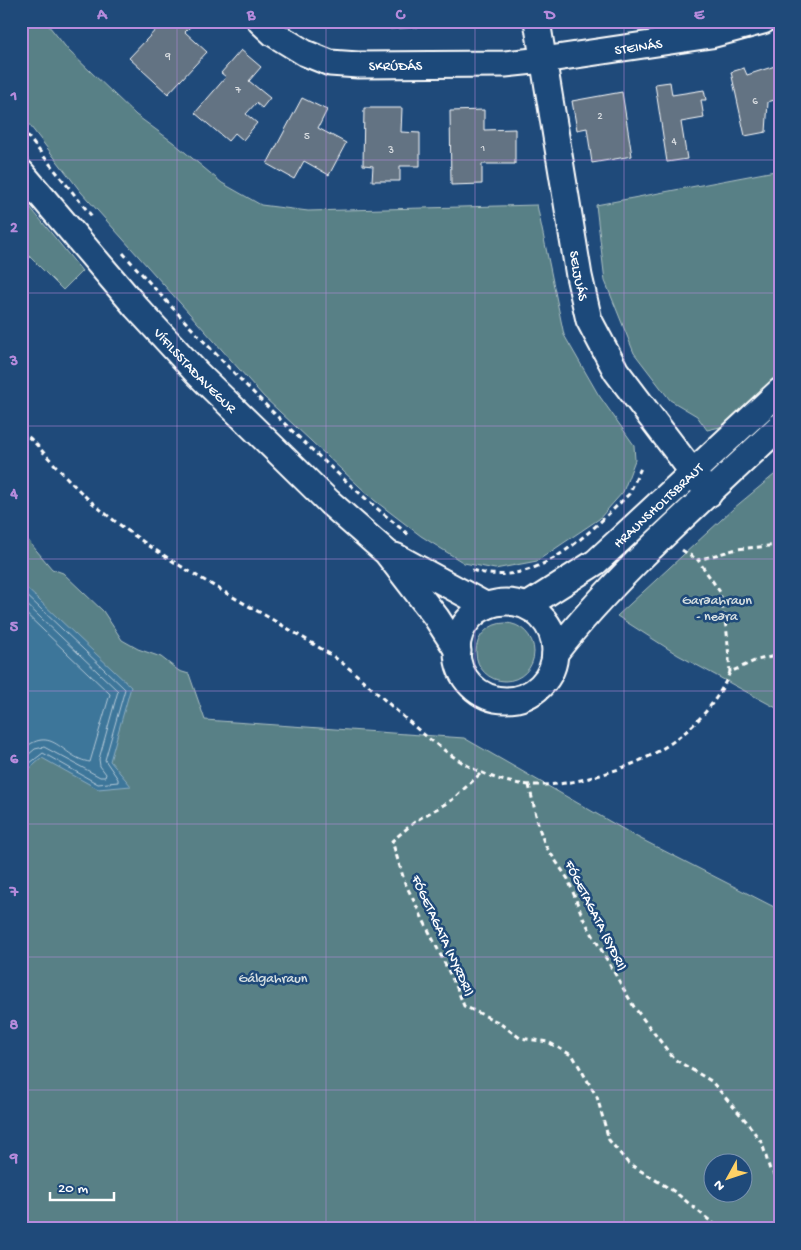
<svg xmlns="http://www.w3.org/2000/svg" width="801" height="1250" font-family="'Gochi Hand',sans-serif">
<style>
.green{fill:#598086;stroke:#acc0c2;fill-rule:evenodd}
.water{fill:#3e769a;stroke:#8badc2}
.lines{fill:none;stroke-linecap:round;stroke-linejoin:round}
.shore{stroke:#b2c8d7;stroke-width:1}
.building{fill:#637383;stroke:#fff}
.minor-casing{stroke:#fff;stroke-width:29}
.path{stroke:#fff;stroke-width:3;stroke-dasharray:5 4;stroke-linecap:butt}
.minor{stroke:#1f4a7a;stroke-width:25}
.grid{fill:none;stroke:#b68bdc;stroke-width:1;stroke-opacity:0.55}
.labels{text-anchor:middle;stroke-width:5;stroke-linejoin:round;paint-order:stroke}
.number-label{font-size:11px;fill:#d8dce0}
.street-label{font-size:14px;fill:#fff;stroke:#1f4a7a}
.park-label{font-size:14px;fill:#d6dfe1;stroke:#1f4a7a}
.neatline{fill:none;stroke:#b68bdc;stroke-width:2}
.grid-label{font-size:16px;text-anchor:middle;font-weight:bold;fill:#b68bdc}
</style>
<rect width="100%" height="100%" fill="#1f4a7a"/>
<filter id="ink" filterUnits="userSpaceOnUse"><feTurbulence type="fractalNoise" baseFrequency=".02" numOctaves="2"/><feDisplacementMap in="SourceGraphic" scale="10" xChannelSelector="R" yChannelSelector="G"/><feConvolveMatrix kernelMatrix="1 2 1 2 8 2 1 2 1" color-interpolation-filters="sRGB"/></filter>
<g filter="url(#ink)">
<g class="green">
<polygon points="21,21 45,21 69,51 136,115 174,143 222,183 261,205 308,211 537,205 564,335 598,394 634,445 635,460 623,492 599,519 537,561 495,569 464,563 421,536 374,500 264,397 81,192 21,114"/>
<polygon points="780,170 780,379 734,424 707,430 697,416 670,400 634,353 605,281 596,205"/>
<polygon points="21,196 82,271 63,290 21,248"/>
<polygon points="780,470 780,710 678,655 617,616 734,508"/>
<path d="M21 532 52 569 63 573 103 611 122 640 138 649 161 657 179 671 189 674 205 720 464 738 637 837 780 910V1229H21ZM714 1162H744V1192H714Z"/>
<circle cx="505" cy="652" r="29"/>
</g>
<polygon class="water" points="21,583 131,687 110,761 131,786 98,789 42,758 21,776"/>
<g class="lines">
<g class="shore">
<polyline points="21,590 125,689 105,760 118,779 118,782 98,784 43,753 21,770"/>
<polyline points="21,599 118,691 99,759 100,766 106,774 105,777 100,777 44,747 35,749 21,761"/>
<path d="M21 609 110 694 90 762C61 758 53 722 21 751"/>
</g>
</g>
<g class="building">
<polygon points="164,21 196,21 185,32 207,52 168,94 129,58"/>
<polygon points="389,21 417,21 418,27 390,29"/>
<polygon points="440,21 489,21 489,24 440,25"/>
<polygon points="241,50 261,67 249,81 270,98 262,108 256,103 246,114 257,123 243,140 235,133 228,141 195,113 226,77 221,73"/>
<polygon points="775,66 780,81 780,98 768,102 766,132 745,136 731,72 744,68 747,75"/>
<polygon points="670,82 672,95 704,90 706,100 701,100 704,118 681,122 687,159 667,162 655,84"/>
<polygon points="622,92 632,156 592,163 587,128 577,130 572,101"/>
<polygon points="302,98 327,110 318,128 346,143 329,175 304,161 294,179 267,164"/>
<polygon points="364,108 402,108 401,132 420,133 420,166 400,166 400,181 372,181 373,166 363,165"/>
<polygon points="484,110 484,130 515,129 515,164 482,164 482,184 451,185 450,111"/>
</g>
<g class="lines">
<g class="minor-casing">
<g id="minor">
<path id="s1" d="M260 21 274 34 305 53 330 63 358 65 505 64 543 60 711 35 763 21"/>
<path id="s2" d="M537 21 579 276 589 320 616 371 709 494"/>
<path id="s3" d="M21 172 136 307 197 373 329 502 386 552 436 617 458 651"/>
<polyline points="395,556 487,606"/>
<circle cx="506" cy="651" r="49"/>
<path id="s4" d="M527 606 596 562 780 391"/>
<path d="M555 653C621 569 703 500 780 426"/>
</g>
</g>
<g class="path">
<polyline points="21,128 94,219"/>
<path d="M123 253C212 353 306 451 410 536"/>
<path d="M21 432C29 436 37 445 43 452 60 470 77 490 95 505 167 566 253 605 331 655 352 669 370 687 388 703 471 778 514 808 627 766 672 749 711 717 730 672L757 660 780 655"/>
<polyline points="682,550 698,560"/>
<path d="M472 570C533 590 583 539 623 500L629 494 641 468"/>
<polyline points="730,672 727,633 720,592 698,560 737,549 780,545"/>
<polyline points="480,774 452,800 417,820 392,841 405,883 457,988 464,1006 498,1022 520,1038 548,1042 573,1056 597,1097 609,1140 628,1163 675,1192 720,1229"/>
<polyline points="529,785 539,828 545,845 568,879 583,918 634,1007 674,1059 711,1081 746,1121 762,1143 770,1170 780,1179"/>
</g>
<use href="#minor" class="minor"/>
</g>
</g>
<path class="grid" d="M177 21V1229M326 21V1229M475 21V1229M624 21V1229M21 160H780M21 293H780M21 426H780M21 559H780M21 691H780M21 824H780M21 957H780M21 1090H780"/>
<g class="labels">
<g class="number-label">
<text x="168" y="59">9</text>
<text x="238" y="93">7</text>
<text x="755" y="104">6</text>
<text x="600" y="119">2</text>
<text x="307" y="139">5</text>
<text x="674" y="144">4</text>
<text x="483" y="151">1</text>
<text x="391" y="153">3</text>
</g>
<g class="street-label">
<text dy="5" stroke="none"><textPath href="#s1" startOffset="392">STEINÁS</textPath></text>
<text dy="5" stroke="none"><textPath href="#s1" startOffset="148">SKRÚÐÁS</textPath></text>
<text dy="5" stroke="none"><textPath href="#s2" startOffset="258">SELJUÁS</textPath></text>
<text dy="5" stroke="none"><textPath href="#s3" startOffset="264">VÍFILSSTAÐAVEGUR</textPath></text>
<text dy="5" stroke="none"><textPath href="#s4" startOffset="166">HRAUNSHOLTSBRAUT</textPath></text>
<text transform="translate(597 915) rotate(63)" y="5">FÓGETAGATA (SYÐRI)</text>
<text transform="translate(444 935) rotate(65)" y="5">FÓGETAGATA (NYRÐRI)</text>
</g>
<g class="park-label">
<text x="717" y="604">Garðahraun<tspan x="717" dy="16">- neðra</tspan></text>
<text x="273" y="982">Gálgahraun</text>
</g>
</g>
<rect width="801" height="1250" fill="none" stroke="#1f4a7a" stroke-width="55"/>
<g transform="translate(728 1178) rotate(230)"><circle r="24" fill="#1f4a7a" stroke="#7992af"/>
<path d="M0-4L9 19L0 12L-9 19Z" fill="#ffd166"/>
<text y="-8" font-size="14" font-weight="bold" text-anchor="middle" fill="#ffffff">N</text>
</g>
<path d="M50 1192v8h64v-8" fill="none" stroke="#ffffff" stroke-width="2.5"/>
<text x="58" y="1192" font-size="15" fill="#ffffff" stroke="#1f4a7a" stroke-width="4" paint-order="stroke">20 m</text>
<rect x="28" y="28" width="746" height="1194" class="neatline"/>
<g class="grid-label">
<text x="102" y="19">A</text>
<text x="251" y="19">B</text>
<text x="400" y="19">C</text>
<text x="550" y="19">D</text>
<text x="699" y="19">E</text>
<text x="14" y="100">1</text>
<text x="14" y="232">2</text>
<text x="14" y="365">3</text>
<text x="14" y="498">4</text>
<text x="14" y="631">5</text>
<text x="14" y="763">6</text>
<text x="14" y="896">7</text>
<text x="14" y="1029">8</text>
<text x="14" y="1162">9</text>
</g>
</svg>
